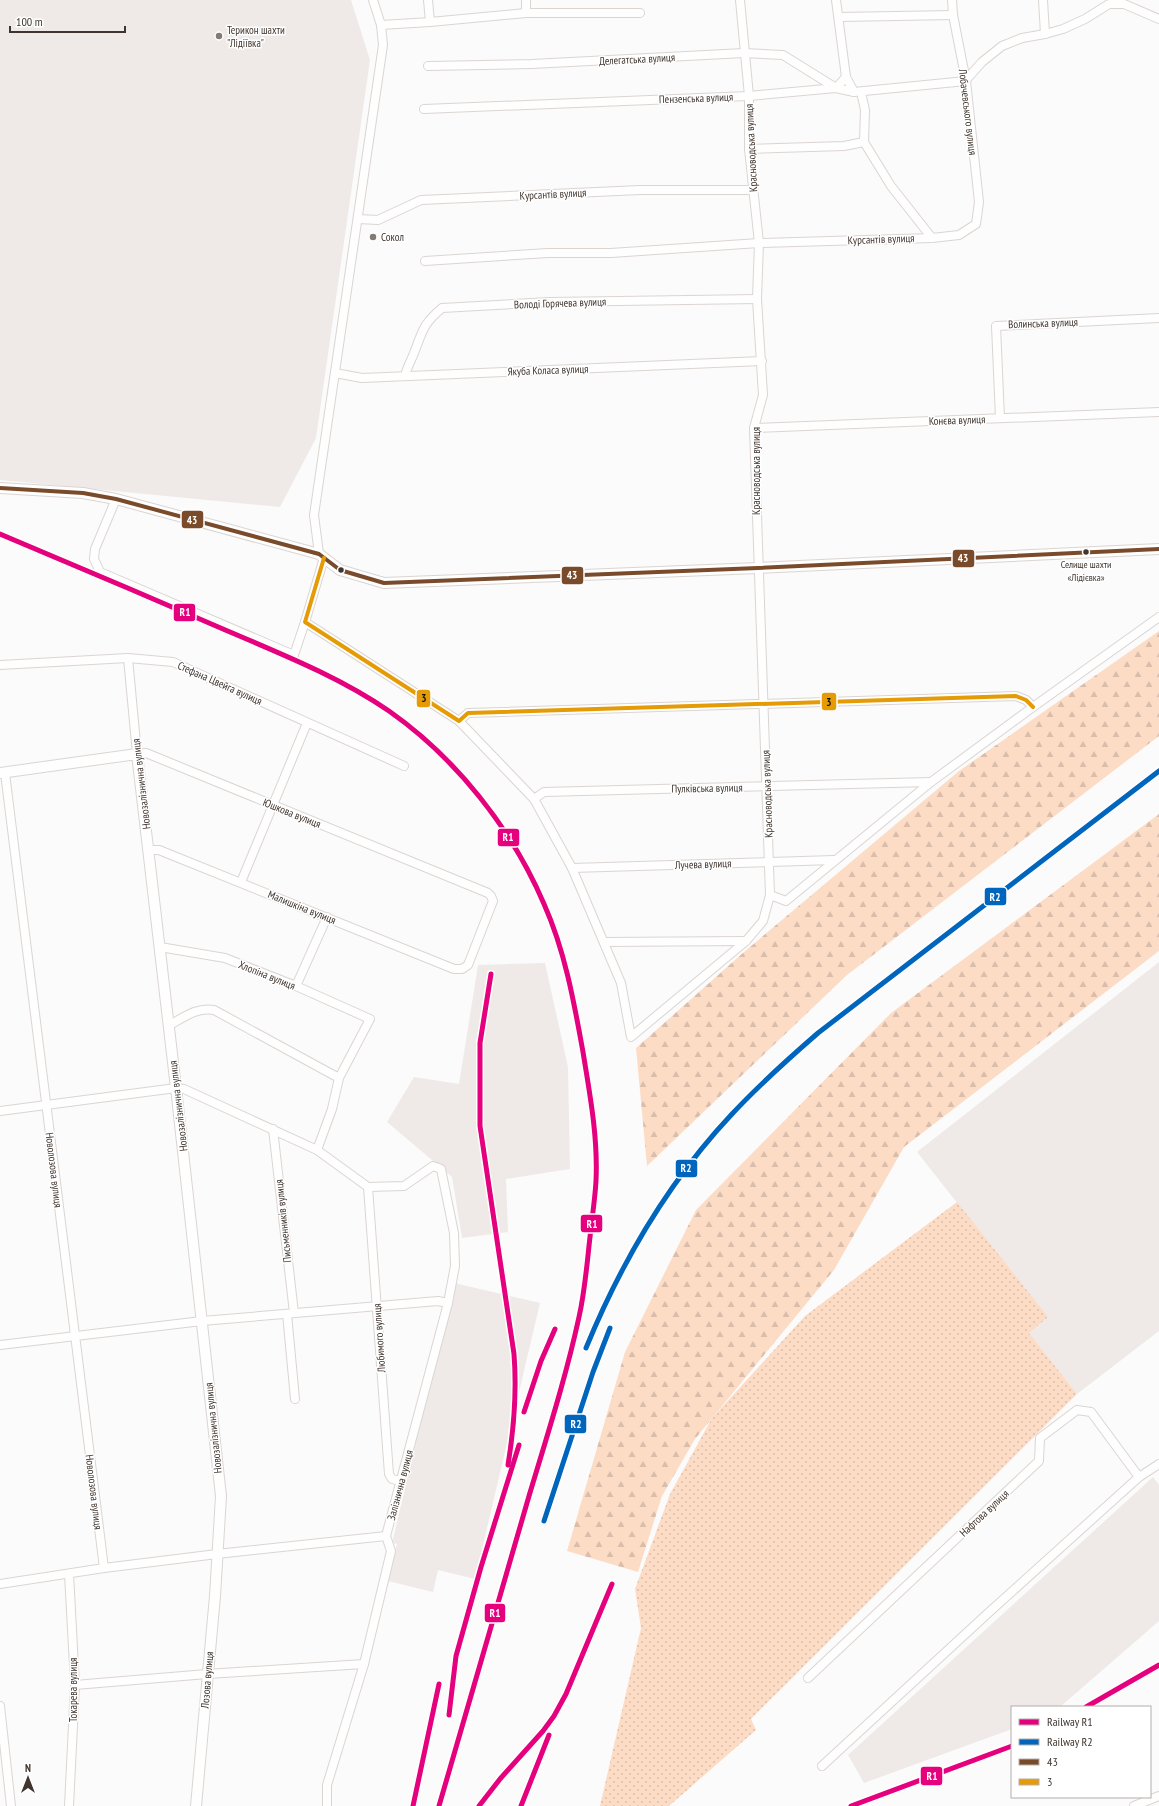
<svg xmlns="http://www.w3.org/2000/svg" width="1159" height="1806" font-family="'PT Sans Narrow',sans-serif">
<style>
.built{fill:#efeae8}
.grass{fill:url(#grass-dots)}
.forest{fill:url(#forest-firs)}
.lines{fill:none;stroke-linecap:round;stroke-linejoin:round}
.minor-casing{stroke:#dbd5d2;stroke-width:10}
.major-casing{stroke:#dbd5d2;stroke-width:12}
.minor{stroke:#fefefe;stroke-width:8}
.major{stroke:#fefefe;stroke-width:10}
.bus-1-casing{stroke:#fff;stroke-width:7}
.bus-2-casing{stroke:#fff;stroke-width:7}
.bus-1{stroke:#7a4b2a;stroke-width:4}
.bus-2{stroke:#e59b05;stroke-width:4}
.rail-1-casing{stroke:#fff;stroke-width:8}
.rail-2-casing{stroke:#fff;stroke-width:8}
.rail-1{stroke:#e5007d;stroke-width:5}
.rail-2{stroke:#0065bd;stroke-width:5}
.poi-dot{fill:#817a76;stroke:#fff;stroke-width:1.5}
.bus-dot{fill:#40352e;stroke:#fff;stroke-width:1.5}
.labels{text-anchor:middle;stroke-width:3;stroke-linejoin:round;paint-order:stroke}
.bus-label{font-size:10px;fill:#40352e;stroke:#fff}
.poi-label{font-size:11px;fill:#40352e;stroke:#fff;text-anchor:start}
.street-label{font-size:11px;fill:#40352e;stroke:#fff}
.line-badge{stroke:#fff;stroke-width:1.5}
.badge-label{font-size:11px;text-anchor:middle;font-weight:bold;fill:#fff}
.pale-badge-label{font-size:11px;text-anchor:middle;font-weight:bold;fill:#111}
</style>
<defs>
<pattern id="grass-dots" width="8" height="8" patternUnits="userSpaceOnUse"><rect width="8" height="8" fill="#fddcc6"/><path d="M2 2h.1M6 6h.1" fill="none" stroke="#dabdaa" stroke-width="1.8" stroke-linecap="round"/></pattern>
<pattern id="forest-firs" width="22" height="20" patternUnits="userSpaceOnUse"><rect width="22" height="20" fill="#fddcc6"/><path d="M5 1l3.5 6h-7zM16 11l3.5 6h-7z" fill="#dabdaa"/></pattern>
</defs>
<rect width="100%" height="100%" fill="#fbfbfb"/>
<g class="built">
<polygon points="0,0 351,0 370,60 316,438 280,507 0,480"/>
<polygon points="1159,962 1159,1331 1077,1394 1028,1332 1047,1317 917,1152"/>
<polygon points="545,963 568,1067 570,1169 506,1179 508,1232 462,1238 452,1177 387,1122 414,1077 459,1084 478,965"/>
<polygon points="454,1283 540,1303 475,1579 438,1570 433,1592 388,1581 397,1544 392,1543"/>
<polygon points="1153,1477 1159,1485 1159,1621 1060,1707 1012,1707 1012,1729 864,1783 848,1755"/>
</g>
<polygon class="grass" points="957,1202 1048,1317 1029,1333 1077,1394 751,1719 756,1730 669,1806 600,1806 641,1628 635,1589 670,1494 712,1418 805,1316"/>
<g class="forest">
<polygon points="1159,631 1159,736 847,975 647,1166 636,1048 744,952 959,771"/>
<polygon points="1159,814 1159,951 904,1147 834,1270 695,1439 662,1496 638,1572 567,1551 625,1352 696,1210 891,1013"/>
</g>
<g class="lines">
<g class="minor-casing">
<g id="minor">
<polyline points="526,0 526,13"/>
<polyline points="740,0 749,96 749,149 759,243 757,299 763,395 754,428 770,895"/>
<polyline points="836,0 846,77 854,92"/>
<polyline points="1043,0 1045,34"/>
<polyline points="839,17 953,15"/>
<polyline points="430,22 526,13 640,13"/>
<polyline points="381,25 430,22 428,0"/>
<polyline points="428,66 532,64 744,53 783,55 836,88 846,77"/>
<polyline points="966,80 982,62 1002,46 1022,38 1045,34 1063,29 1085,19 1109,4 1124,4 1159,19"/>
<polyline points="861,92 865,110 864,142 891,186 932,238"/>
<polyline points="424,109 749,96 836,88 854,92 966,81"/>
<polyline points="749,149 844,146 864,142"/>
<polyline points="358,219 378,220 421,200 640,190 752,190"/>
<polyline points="425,261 548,253 611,253 759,243 932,238 959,235 976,224 979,202 966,81 953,15 952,0"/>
<polyline points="335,373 362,378 762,361"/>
<path d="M405 376C407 367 411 361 414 353 423 330 423 324 442 308L549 302 757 299"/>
<polyline points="1000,418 996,326 1159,318"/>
<polyline points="754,428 1159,412"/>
<polyline points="116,499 95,549 94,559 100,572 294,655 305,622"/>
<polyline points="319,554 314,515 383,45 381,25 373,0"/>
<polyline points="324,558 305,622 459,721 468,713 1016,696 1026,700 1033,707"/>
<polyline points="128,658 137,754 146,753 151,755 488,893 491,896 493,901 468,965 462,969 454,969 159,850 148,850"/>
<polyline points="0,665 128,658 173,662 404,766"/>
<polyline points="459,721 534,799 572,868 621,983 631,1037 746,941 763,921 770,895 786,901 931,782 1033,707 1159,617"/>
<polyline points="5,773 104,1568"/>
<polyline points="534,799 544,792 931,782"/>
<polyline points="572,868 834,860"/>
<polyline points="241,882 307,723"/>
<polyline points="604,942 746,941"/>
<polyline points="160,947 225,958 296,986 370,1019 339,1078 332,1109 317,1150"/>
<polyline points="296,986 327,917"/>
<path d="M168 1026C183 1018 196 1007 214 1010L339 1078"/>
<polyline points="0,1111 176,1088 184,1089 317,1150 368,1187 404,1186 433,1166 441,1169 454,1233 455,1266 448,1303 386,1536 391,1551 364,1664 327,1785 327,1806"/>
<polyline points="273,1129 294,1313"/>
<polyline points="368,1187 389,1474 392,1479 400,1481"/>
<polyline points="287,1314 295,1399"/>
<polyline points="0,1345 202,1321 438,1301 448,1303"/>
<polyline points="0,1584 104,1568 217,1554 386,1536"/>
<polyline points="808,1678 1039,1461 1040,1438 1077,1410 1091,1412 1139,1477"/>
<polyline points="75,1685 207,1674 364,1664"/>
<polyline points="0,1706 11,1806"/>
<polyline points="822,1766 986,1615 1139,1477 1159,1464"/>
<polyline points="69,1806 75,1685 69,1574"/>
<polyline points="1134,1806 1159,1796"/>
</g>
</g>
<g class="major-casing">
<g id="major">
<polyline points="0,488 83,493 116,499 319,554 340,570 384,583 758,568 1159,549"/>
<polyline points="0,773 137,754 176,1088 221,1496 215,1596 196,1806"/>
</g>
</g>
<use href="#minor" class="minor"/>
<use href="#major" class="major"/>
<g class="bus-1-casing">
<polyline id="bus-1" points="0,488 83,493 116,499 319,554 340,570 384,583 758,568 1159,549"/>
</g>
<g class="bus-2-casing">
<polyline id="bus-2" points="324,558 305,622 459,721 468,713 1016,696 1026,700 1033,707"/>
</g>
<use href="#bus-1" class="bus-1"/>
<use href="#bus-2" class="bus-2"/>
<g class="rail-1-casing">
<g id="rail-1">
<path d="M0 534C74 565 149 597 223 629 279 653 338 676 389 711 456 758 512 829 544 904 565 951 574 1002 583 1052 590 1095 598 1137 596 1181 595 1199 592 1218 590 1237 587 1263 585 1291 579 1317 566 1377 547 1436 529 1496 499 1599 469 1703 439 1806"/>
<path d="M491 974 480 1043V1126L514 1354C517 1392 514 1428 508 1465"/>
<polyline points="524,1412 541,1361 555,1329"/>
<polyline points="1086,1707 1159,1665"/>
<polyline points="449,1715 456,1656 481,1567 519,1445"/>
<polyline points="413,1806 439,1684"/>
<polyline points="479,1806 500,1779 543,1731 554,1716 566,1694 612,1584"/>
<polyline points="521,1806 549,1735"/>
<polyline points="851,1806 1012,1746"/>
</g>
</g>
<g class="rail-2-casing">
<g id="rail-2">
<path d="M586 1348C621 1263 668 1182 732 1114 759 1085 788 1059 818 1033L1159 771"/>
<polyline points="544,1521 593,1372 610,1328"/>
</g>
</g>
<use href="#rail-1" class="rail-1"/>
<use href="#rail-2" class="rail-2"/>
</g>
<g class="poi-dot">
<circle cx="219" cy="36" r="4"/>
<circle cx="373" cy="237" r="4"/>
</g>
<g class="bus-dot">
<circle cx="1086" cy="552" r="3.5"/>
<circle cx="341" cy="570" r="3.5"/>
</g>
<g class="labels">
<g class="bus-label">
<text x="1086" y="568">Селище шахти<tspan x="1086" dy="13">«Лідієвка»</tspan></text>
</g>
<g class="poi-label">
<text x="227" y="34">Терикон шахти<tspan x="227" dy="13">"Лідіївка"</tspan></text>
<text x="381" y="241">Сокол</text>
</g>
<g class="street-label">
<text transform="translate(637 59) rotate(-3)" y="4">Делегатська вулиця</text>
<text transform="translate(696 98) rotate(-2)" y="4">Пензенська вулиця</text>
<text transform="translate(968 112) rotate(83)" y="4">Лобачевського вулиця</text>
<text transform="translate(751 148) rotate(-93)" y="4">Красноводська вулиця</text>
<text transform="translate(553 194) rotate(-3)" y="4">Курсантів вулиця</text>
<text transform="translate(881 239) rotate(-2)" y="4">Курсантів вулиця</text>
<text transform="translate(560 303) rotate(-2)" y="4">Володі Горячева вулиця</text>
<text transform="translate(1043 323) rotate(-2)" y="4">Волинська вулиця</text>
<text transform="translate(548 370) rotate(-2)" y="4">Якуба Коласа вулиця</text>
<text transform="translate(957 420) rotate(-2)" y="4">Конєва вулиця</text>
<text transform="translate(756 471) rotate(-90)" y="4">Красноводська вулиця</text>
<text transform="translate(220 683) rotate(24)" y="4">Стефана Цвейга вулиця</text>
<text transform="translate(141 784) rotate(-97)" y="4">Новозалізнична вулиця</text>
<text transform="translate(707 788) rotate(-1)" y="4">Пулківська вулиця</text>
<text transform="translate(767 794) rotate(-92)" y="4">Красноводська вулиця</text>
<text transform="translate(292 813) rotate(22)" y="4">Юшкова вулиця</text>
<text transform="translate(703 864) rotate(-2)" y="4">Лучева вулиця</text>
<text transform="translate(302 907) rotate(22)" y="4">Малишкіна вулиця</text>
<text transform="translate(267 975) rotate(22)" y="4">Хлопіна вулиця</text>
<text transform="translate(178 1106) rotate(-97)" y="4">Новозалізнична вулиця</text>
<text transform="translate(54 1170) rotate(83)" y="4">Новолозова вулиця</text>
<text transform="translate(283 1221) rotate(-96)" y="4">Письменників вулиця</text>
<text transform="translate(379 1338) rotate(-94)" y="4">Любимого вулиця</text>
<text transform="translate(213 1428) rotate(-96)" y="4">Новозалізнична вулиця</text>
<text transform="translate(400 1485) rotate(-75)" y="4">Залізнична вулиця</text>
<text transform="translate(94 1492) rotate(83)" y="4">Новолозова вулиця</text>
<text transform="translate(984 1513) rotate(-43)" y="4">Нафтова вулиця</text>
<text transform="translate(207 1680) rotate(-85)" y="4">Лозова вулиця</text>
<text transform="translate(73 1690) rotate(-90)" y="4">Токарева вулиця</text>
</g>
</g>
<g class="line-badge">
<rect x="181" y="510" width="23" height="19" rx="4" fill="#7a4b2a"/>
<rect x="952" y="549" width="23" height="19" rx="4" fill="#7a4b2a"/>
<rect x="561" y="566" width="23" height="19" rx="4" fill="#7a4b2a"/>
<rect x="173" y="603" width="23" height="19" rx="4" fill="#e5007d"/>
<rect x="416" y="689" width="15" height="19" rx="4" fill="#e59b05"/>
<rect x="821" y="692" width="16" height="19" rx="4" fill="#e59b05"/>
<rect x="497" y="828" width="23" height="19" rx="4" fill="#e5007d"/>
<rect x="984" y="887" width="23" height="19" rx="4" fill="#0065bd"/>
<rect x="675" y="1159" width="23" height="19" rx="4" fill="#0065bd"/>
<rect x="580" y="1214" width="23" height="19" rx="4" fill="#e5007d"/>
<rect x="564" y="1414" width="23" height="20" rx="4" fill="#0065bd"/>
<rect x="484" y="1603" width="22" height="20" rx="4" fill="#e5007d"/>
<rect x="920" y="1766" width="23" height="20" rx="4" fill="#e5007d"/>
</g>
<g class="badge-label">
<text x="192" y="524">43</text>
<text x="963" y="562">43</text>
<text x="572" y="579">43</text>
<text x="185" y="616">R1</text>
<text x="508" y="841">R1</text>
<text x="995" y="901">R2</text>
<text x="686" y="1172">R2</text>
<text x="592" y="1228">R1</text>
<text x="576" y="1428">R2</text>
<text x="495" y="1617">R1</text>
<text x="932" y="1780">R1</text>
</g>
<g class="pale-badge-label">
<text x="424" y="702">3</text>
<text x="829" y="706">3</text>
</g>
<rect x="1011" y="1706" width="140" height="92" fill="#ffffff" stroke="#b3aeab"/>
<rect x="1019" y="1719" width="20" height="6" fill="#e5007d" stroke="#b3aeab"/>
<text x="1047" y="1726" font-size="12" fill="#40352e">Railway R1</text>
<rect x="1019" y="1739" width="20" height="6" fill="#0065bd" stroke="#b3aeab"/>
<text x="1047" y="1746" font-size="12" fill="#40352e">Railway R2</text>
<rect x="1019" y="1759" width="20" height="6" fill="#7a4b2a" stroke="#b3aeab"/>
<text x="1047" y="1766" font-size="12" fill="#40352e">43</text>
<rect x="1019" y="1779" width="20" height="6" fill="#e59b05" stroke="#b3aeab"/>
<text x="1047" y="1786" font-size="12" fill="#40352e">3</text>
<g transform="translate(28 1778)" stroke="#ffffff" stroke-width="3" paint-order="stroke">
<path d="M0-3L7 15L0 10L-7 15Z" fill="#40352e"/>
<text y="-6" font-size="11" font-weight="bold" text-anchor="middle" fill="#40352e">N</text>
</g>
<path d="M10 26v6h115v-6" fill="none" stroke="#40352e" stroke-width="2"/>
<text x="16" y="26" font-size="12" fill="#40352e" stroke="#ffffff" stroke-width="3" paint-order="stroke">100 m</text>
</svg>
